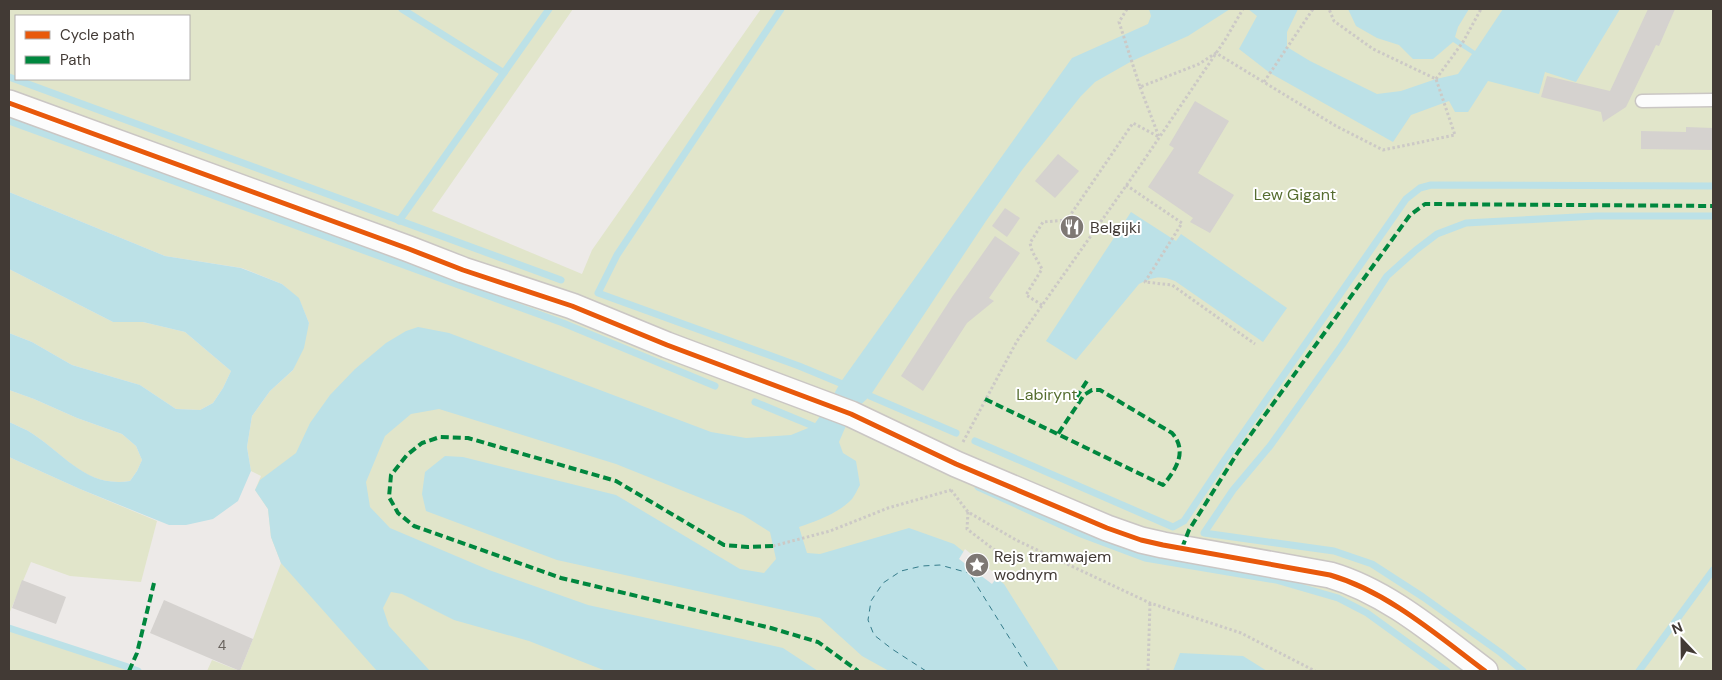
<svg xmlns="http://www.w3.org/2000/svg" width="1722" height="680" font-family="'DM Sans',sans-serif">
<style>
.green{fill:#e1e5ca;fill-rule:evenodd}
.water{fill:#bce1e7}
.pier{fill:#edeae8}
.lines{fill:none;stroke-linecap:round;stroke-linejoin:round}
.stream{stroke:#bce1e7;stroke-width:7}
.ferry{stroke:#357c8b;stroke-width:1;stroke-dasharray:6 5;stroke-linecap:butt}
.building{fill:#d5d2cf}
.service-casing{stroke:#cac6c4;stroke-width:15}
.minor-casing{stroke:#cac6c4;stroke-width:28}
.path{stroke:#ccc9c6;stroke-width:3;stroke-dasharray:2.5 2.5;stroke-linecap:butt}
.service{stroke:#fcfcfc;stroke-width:12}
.minor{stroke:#fcfcfc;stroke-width:25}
.quiet{stroke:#00873e;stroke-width:4;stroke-dasharray:8 4;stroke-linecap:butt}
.cycleway-casing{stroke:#fff;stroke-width:8}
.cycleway{stroke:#e8590c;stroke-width:5}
.labels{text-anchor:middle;stroke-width:4;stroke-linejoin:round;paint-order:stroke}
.number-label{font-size:14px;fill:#68625d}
.park-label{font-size:16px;fill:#566d30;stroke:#fff}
.poi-label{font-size:16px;fill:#423a35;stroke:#fff;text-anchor:start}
</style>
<rect width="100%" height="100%" fill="#edeae8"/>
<g class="green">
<path d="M9 9H573L432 211 582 274 592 250 761 9H1713V671H207L212 660 240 671 253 639 281 563 271 537 268 509 255 490 261 476 251 471 247 447 252 416 270 391 293 370 309 323 299 299 282 284 242 268 165 256 9 192ZM16 16H189V79H16Z"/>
<polygon points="9,269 113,322 143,322 185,332 231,371 223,388 213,403 200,410 176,409 140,385 72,365 32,342 9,333"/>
<path d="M9 390 34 399 77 418 122 434 136 446 142 460 137 471 130 481C86 488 65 455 33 434 26 429 17 426 9 422Z"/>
<polygon points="9,457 80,489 157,521 141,582 70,576 31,562 9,614"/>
<polygon points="9,628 125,666 138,671 9,671"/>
</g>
<g class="water">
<path d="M1149 9H1230L1188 36 1132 61 1095 82 1081 96 1022 170 986 221 870 396 851 414 839 442 843 453 856 461 860 485C857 490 855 495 852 499 839 513 817 521 799 527L807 553 820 554 909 528 954 544 1004 584 1059 671H889L862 656 820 618 557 560 426 511 422 494 425 472 445 456 463 457 616 495 740 569 764 573 776 559 770 532 743 515 616 464 439 409 411 414 385 436 366 482 370 507 390 528 489 570 588 605 783 648 818 671H606L529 641 454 620 402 594 391 592 383 608 389 626 430 671H377L281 563 271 537 268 509 255 490 260 480 296 453 310 423 330 395 355 369 386 343 406 331 418 327 449 333 711 432 746 438 791 435 813 426 828 405 840 383 1072 58 1148 24 1151 16Z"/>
<polygon points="1248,9 1298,9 1287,32 1287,47 1310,61 1377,94 1401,91 1436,79 1458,74 1472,54 1453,42 1433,59 1413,59 1399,45 1377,38 1356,26 1348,9 1469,9 1458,27 1455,37 1475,51 1503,9 1620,9 1576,82 1545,72 1539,94 1488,81 1468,112 1455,112 1449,101 1411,115 1393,142 1270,73 1239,49 1257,16"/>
<path d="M9 192 165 256 241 268 282 284 299 298 309 323 304 348 293 370 270 391 252 416 247 447 251 471 238 501 213 519 186 525H169L80 489 9 457V422C17 426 26 429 33 434 65 455 87 488 130 481L137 471 142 460 136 446 122 434 77 418 34 399 9 390V333L32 342 72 365 140 385 176 409 200 410 213 403 223 388 231 371 185 332 143 322H113L9 269Z"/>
<path d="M1131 212 1176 241 1181 234 1287 308 1263 342 1175 281C1160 275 1153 277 1139 284L1076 360 1046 341Z"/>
<polygon points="1180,653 1243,656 1267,671 1173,671"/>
</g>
<polygon class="pier" points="965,549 998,576 992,584 959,559"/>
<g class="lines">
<g class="stream">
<polyline points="402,9 504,73"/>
<polyline points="781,9 617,255 598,293 799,366 840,383"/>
<polyline points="9,77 561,280"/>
<polyline points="9,121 563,323 715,386"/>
<polyline points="399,221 549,9"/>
<polyline points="870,396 956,433"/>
<polyline points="755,402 813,426"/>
<polyline points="975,441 1173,527 1184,521 1224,461 1406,199 1420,188 1431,185 1713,186"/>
<polyline points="978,487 1081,534 1145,558 1276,580 1338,598 1367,613 1447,671"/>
<polyline points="9,628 125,666 138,671"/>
<polyline points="1523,671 1501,653 1423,597 1372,564 1334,551 1204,533 1233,490 1270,446 1342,345 1387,276 1416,250 1437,234 1466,223 1596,216 1713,216"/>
<polyline points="1639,671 1713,570"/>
</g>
<g class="ferry">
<polyline points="972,568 969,573 1030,671"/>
<polyline points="926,671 892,649 874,635 868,620 871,601 883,583 901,571 922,566 940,565 969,573"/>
</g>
</g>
<g class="building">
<polygon points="1648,9 1675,9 1659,46 1656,45 1626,107 1603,122 1601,112 1541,97 1547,76 1610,91"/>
<polygon points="1195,101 1229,121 1198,173 1234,195 1210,233 1190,222 1193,218 1148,187 1174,148 1169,145"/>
<polygon points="1686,127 1713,128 1713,150 1641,149 1641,131 1686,132"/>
<polygon points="1058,154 1079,171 1055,198 1035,181"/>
<polygon points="1005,208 1020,218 1007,237 992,226"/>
<polygon points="995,236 1020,253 989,298 994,301 967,323 923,391 901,376 952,297"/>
<polygon points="22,580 66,597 56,624 12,608"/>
<polygon points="164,600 253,639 240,671 150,633"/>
</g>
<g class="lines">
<g class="service-casing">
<polyline id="service" points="1642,101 1713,100"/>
</g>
<g class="minor-casing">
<path id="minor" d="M9 103 409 249 463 270 572 306 667 345 851 414 956 464 1107 528 1141 540 1163 545 1330 575C1388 592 1437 635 1485 671"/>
</g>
<g class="path">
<polyline points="1127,9 1119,22 1140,87 1199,64 1216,53 1336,126 1383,150 1455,135 1436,79 1373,49 1334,21 1329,9"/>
<polyline points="1436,79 1463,42 1481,9"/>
<polyline points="1264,82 1313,9"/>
<polyline points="1140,87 1159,137"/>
<polyline points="1126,185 1182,223 1145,282 1172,285 1255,344"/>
<polyline points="1042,305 1026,295 1042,269 1032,251 1030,243 1043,222 1067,220 1133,123 1159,137"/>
<polyline points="963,442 1017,341 1140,166 1225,40 1243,9"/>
<polyline points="951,490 968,512 1016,540 1150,603 1241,633 1315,671"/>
<polyline points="968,512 967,529 1005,558"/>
<polyline points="773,546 830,531 888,508 951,490"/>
<polyline points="1148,671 1150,603"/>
</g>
<use href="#service" class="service"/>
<use href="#minor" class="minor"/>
<g class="quiet">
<polyline points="1076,398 1087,381"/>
<path d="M985 399 1163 485C1176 470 1188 451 1172 433L1100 390H1092L1084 395 1058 434"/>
<polyline points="773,546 748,547 724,545 616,481 468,438 440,437 422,443 407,455 391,475 389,497 398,513 414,526 561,578 771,628 818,642 858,671"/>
<polyline points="1182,548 1189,530 1238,452 1410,215 1425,204 1713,206"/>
<polyline points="129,671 137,653 154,583"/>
</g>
<g class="cycleway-casing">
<path id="cycleway" d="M9 103 409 249 463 270 572 306 667 345 851 414 956 464 1107 528 1141 540 1163 545 1330 575C1388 592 1437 635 1485 671"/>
</g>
<use href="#cycleway" class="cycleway"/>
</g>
<defs>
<g id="restaurant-disc" transform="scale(1.25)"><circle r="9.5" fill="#7e7874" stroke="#fff"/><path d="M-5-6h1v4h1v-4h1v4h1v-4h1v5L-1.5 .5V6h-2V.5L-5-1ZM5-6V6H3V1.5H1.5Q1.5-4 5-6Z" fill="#fff"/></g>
<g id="sight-disc" transform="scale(1.25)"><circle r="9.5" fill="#7e7874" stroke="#fff"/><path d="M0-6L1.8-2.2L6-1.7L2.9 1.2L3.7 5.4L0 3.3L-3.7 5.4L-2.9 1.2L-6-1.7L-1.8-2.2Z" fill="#fff"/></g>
</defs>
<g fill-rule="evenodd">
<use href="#restaurant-disc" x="1072" y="227"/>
<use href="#sight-disc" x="977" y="565"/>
</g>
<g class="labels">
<g class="number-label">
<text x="222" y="650">4</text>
</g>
<g class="park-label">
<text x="1295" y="200">Lew Gigant</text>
<text x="1047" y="400">Labirynt</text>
</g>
<g class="poi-label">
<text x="1090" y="233">Belgijki</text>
<text x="994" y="562">Rejs tramwajem<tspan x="994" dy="18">wodnym</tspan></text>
</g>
</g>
<rect width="1722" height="680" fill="none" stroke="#423a35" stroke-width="20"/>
<rect x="15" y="15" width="175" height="65" fill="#ffffff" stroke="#b3b0ae"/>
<rect x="25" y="31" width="25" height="8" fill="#e8590c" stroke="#b3b0ae"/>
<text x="60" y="40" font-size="15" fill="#423a35">Cycle path</text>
<rect x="25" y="56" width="25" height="8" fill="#00873e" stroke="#b3b0ae"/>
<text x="60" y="65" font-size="15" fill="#423a35">Path</text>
<g transform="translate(1682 640) rotate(338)" stroke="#ffffff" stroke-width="4" paint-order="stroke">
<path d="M0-4L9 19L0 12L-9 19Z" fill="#423a35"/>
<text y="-8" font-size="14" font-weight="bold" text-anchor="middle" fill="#423a35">N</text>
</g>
</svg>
